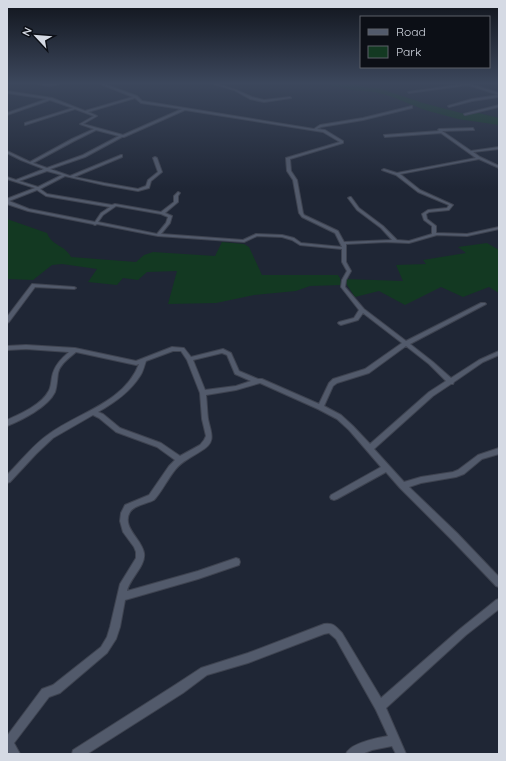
<svg xmlns="http://www.w3.org/2000/svg" width="506" height="761" font-family="Quicksand,sans-serif">
<style>
.green{fill:#133922}
.lines{fill:none;stroke-linecap:round;stroke-linejoin:round}
.minor-casing{stroke:#3e4350;stroke-width:2}
.minor{fill:#525a6b;fill-rule:evenodd}
</style>
<rect width="100%" height="100%" fill="#1f2635"/>
<g class="green">
<polygon points="321,83 348,83 369,88 378,88 423,103 465,114 475,112 499,118 499,125 458,119 425,110 390,96 375,92 352,90"/>
<path d="M7 219 47 233C52 246 65 245 71 257L136 262 144 255 153 252 215 256 222 242 244 244 249 247 262 275H338L340 278 341 285 310 286 296 291 254 295 216 303 168 304 177 271 147 272 138 280 123 278 117 285 88 282 97 269 62 264 52 265 33 280 7 279Z"/>
<polygon points="487,243 499,250 499,293 489,287 463,297 441,287 405,305 379,291 355,297 347,285 345,279 403,281 396,265 426,264 423,260 466,253 458,247"/>
</g>
<g class="lines">
<g class="minor-casing">
<g id="minor">
<polygon points="34,83 49,84 64,83 49,86"/>
<path d="M98 83H101L137 96 142 101 314 129 320 125 363 118 412 106V108L363 120 321 127 317 129 325 130 343 141V143L290 159 291 171 297 180 303 213 304 215 338 231 344 242 392 240 381 228 357 210 348 198 350 197H351L359 208 383 226 397 240 409 241 432 234V226L424 220 422 214 428 210 447 208 449 205 418 192 396 175 382 170 384 169 397 173 476 158 441 133 385 137 384 135 439 131 438 130 439 129 473 128 474 130 442 131 471 151 499 147V149L473 152 480 157 499 166V168L479 159 400 174 420 190 453 205 449 210 429 212 426 214 427 219 436 226V233L467 234 499 227V229L467 236 437 235 409 243 386 242 346 244V262L351 271 346 280 345 287 364 309 406 341 481 303H485L486 304 410 344 433 362 451 378 479 360 499 351V355L483 362 454 382 453 384H451L433 396 374 449 404 482 421 477 453 472 458 470 478 455 499 448V454L482 459 464 474 456 477 421 483 409 487 457 533 499 577V587L496 586 451 539 400 488 386 472 337 499 334 500 331 499 330 497 331 495 381 467 349 430 337 419 318 409 260 383 236 390 206 395C207 403 207 411 208 419 211 433 217 442 201 451 192 457 182 461 175 470 169 477 159 496 154 500 147 504 134 505 130 512 121 527 142 539 144 553 146 566 130 578 127 591L198 571 236 558 239 559 240 562 239 565 198 579 125 600 120 627 116 639 107 653 60 693 49 697 14 743 20 754H9L7 751V736L42 689 53 685 101 647 107 637 110 627 120 584 136 558V552L134 547 123 532 120 521 121 513 125 505 149 495 169 466 175 460 157 447 116 432 99 418 93 415 53 438 36 454 10 482 7 483V475C21 461 33 445 49 434 79 412 124 403 139 364L136 365 76 352C69 358 60 364 58 373 57 380 57 386 55 392 48 407 22 420 7 426V420C20 414 41 405 48 392 51 388 51 382 52 377 54 366 61 359 69 352L26 349 7 350V346L26 345 75 348 136 361 172 347 184 348 191 357 223 349 231 353 239 371 258 379H262L319 404 329 383 333 379 365 369 402 343 363 313 358 320 341 325 339 324 338 323 339 322 354 318 359 310 341 287 342 280 347 271 342 262V249L300 245 292 240 282 237 257 236 244 242 158 236 97 224 95 225 93 224 28 211 7 204V199L9 198 35 188 7 179V177L16 180 44 169 21 160 7 153V151L30 162 72 139 94 129 80 124 94 116 75 109 25 125V123L73 108 50 100 7 115V113L47 99 7 93V91L52 98 85 111 133 97ZM135 98 141 103 182 109 123 135 83 124 97 116 88 112ZM185 110 323 132 340 142 286 158 287 171 293 180 299 213 302 217 335 233 342 247 301 243 294 238 282 235 256 234 243 240 161 234 170 223 172 216 165 213 178 202V196L180 193 178 192 174 196V202L161 212 115 204 112 205 47 194 40 189 65 176 104 185 138 191 149 188 151 181 162 172 157 158 155 157 153 158 158 172 148 180 146 186 138 189 104 183 74 177 122 157V155H121L70 176 50 169 85 157 122 137H124ZM96 130 119 136 83 155 47 168 33 163 74 141ZM47 171 62 175 38 187 19 181ZM37 190 46 196 110 207 101 213 95 222 29 209 9 201ZM116 206 161 214 168 217 166 223 157 234 98 222 103 215ZM406 346 429 364 446 381 429 392 370 444 353 426 341 415 324 406 333 386 337 383 369 373ZM173 351H181L187 360 200 393 202 419 206 436 204 440 200 445 180 456 161 443 120 428 103 414 98 412C114 403 130 392 140 376 143 372 144 366 146 361ZM222 353 227 355 235 374 251 381 236 386 205 390 193 360Z"/>
<polygon points="211,83 214,83 236,90 252,97 264,100 290,97 291,98 264,102 250,99 234,90"/>
<polygon points="464,83 467,83 499,93 499,95 468,85 409,93 408,92 465,84"/>
<polygon points="499,95 499,97 472,101 449,107 448,106 472,99"/>
<polygon points="499,105 499,107 465,115 464,114"/>
<polygon points="32,284 74,287 76,288 74,289 35,287 9,322 7,323 7,317"/>
<path d="M499 599V609L466 635 386 708 406 754H396L392 746 372 750 362 754H346C350 743 377 738 388 736L376 710 336 639 329 633 324 634 248 663 207 675 183 693 87 754H72L73 750 175 685 201 668 248 653 324 624C334 623 335 626 342 633L381 698 460 629 496 600Z"/>
</g>
</g>
<use href="#minor" class="minor"/>
</g>
<linearGradient id="sky" x2="0" y2="1"><stop stop-color="#11151d"/><stop offset="0.44" stop-color="#3c475c"/><stop offset="1" stop-color="#3c475c" stop-opacity="0"/></linearGradient>
<rect width="506" height="189" fill="url(#sky)"/>
<rect width="506" height="761" fill="none" stroke="#d5dae4" stroke-width="16"/>
<rect x="360" y="16" width="130" height="52" fill="#0c0f16" stroke="#5c6068"/>
<rect x="368" y="29" width="20" height="6" fill="#525a6b" stroke="#5c6068"/>
<text x="396" y="36" font-size="12" fill="#d5dae4">Road</text>
<rect x="368" y="46" width="20" height="12" fill="#133922" stroke="#5c6068"/>
<text x="396" y="56" font-size="12" fill="#d5dae4">Park</text>
<g transform="translate(36 36) rotate(296)" stroke="#0c0f16" stroke-width="3" paint-order="stroke">
<path d="M0-3L7 15L0 10L-7 15Z" fill="#d5dae4"/>
<text y="-6" font-size="11" font-weight="bold" text-anchor="middle" fill="#d5dae4">N</text>
</g>
</svg>
